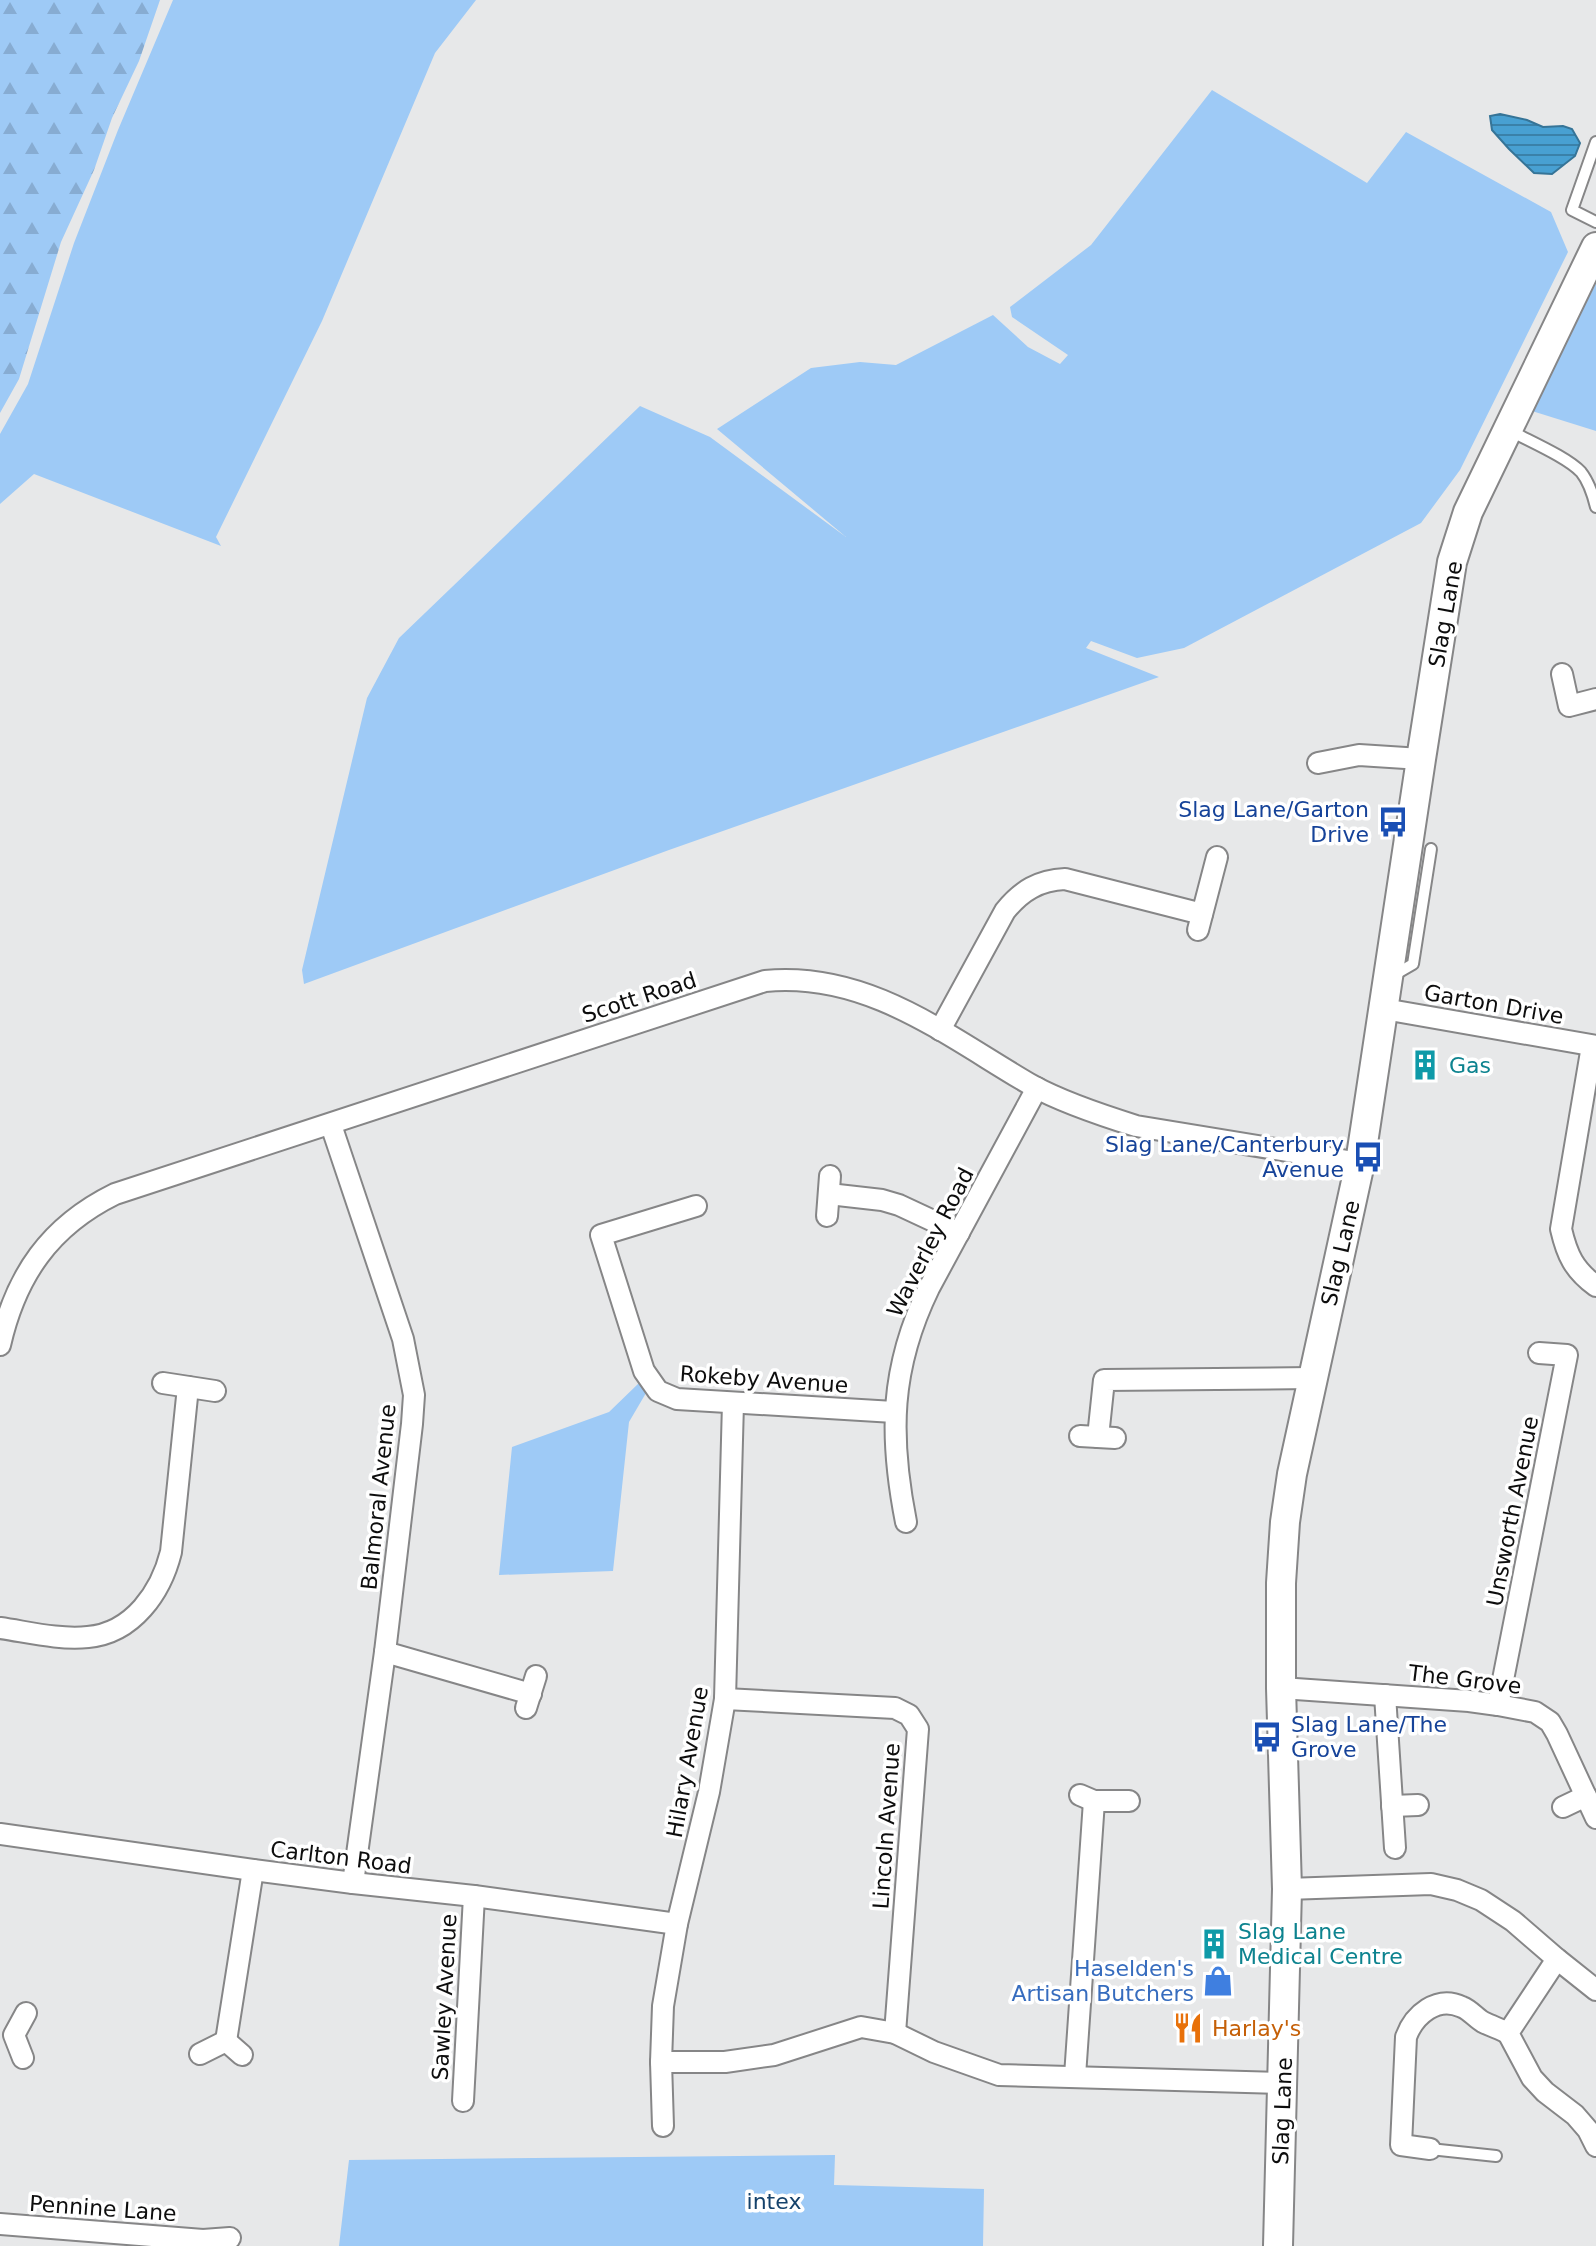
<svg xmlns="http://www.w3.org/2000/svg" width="1596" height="2246" font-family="'DejaVu Sans',sans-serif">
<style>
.green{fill:#9ecaf6}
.forest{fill:url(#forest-firs)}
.water{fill:url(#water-rules);stroke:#367497;stroke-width:2}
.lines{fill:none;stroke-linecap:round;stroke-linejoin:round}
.lane-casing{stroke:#868687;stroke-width:14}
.street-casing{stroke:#868687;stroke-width:24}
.secondary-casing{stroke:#868687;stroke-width:32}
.lane{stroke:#fff;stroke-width:10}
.street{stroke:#fff;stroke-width:20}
.secondary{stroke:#fff;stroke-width:28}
.labels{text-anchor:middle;stroke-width:7;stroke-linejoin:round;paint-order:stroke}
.street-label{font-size:22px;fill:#0d0d0d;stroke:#fff}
.transit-label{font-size:22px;fill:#164399;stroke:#fff;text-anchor:end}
.culture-label{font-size:22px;fill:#0d838f;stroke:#fff;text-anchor:start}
.shop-label{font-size:22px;fill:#366cbe;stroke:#fff;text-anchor:end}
.food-label{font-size:22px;fill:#c56008;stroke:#fff;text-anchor:start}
.park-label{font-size:22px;fill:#15426b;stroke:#fff}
</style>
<defs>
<pattern id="forest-firs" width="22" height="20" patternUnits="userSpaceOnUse" patternTransform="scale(2)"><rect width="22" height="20" fill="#9ecaf6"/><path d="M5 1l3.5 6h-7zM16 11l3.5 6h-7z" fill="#87acd2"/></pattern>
<pattern id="water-rules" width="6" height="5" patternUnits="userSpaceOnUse" patternTransform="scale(2)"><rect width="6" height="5" fill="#48a0d2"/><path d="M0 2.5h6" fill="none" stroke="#3a81a9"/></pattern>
</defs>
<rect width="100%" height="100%" fill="#e7e8e9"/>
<g class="green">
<polygon points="173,0 476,0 435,53 322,321 216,537 221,546 34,474 0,504 0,434 28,384 74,243 118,130"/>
<polygon points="1212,90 1367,183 1406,132 1551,212 1568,252 1460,470 1421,523 1184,648 1137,658 1091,641 1086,648 1159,677 669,850 304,984 302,970 367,698 399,638 640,406 710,437 846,537 717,429 811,368 860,362 896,365 993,315 1028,347 1060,364 1068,355 1012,317 1010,307 1091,245"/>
<polygon points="1596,283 1596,431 1532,411"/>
<polygon points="639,1383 646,1393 629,1422 613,1571 499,1575 512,1447 609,1412"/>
<polygon points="835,2155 834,2185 984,2189 983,2246 339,2246 349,2160"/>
</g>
<polygon class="forest" points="0,0 160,0 139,61 112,118 94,170 61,242 19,379 0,413"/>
<polygon class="water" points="1500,114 1527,120 1543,127 1563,126 1572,129 1580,143 1575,156 1552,174 1534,173 1509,149 1492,130 1490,116"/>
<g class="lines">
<g class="lane-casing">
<g id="lane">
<polyline points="1596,142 1572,210 1596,222"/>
<path d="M1509 430C1529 441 1567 457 1581 472 1589 482 1593 495 1596 507"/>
<polyline points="1394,975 1413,964 1431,849"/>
<polyline points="1430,2149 1496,2156"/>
</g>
</g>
<g class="street-casing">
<g id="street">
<polyline points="1562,674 1569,706 1596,699"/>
<polyline points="1318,763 1359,755 1421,759"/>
<polyline points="1198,930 1217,857"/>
<polyline points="1384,1009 1596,1046"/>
<path d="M940 1030 1005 911C1021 891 1039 880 1065 879L1202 914"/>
<path d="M1592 1046 1561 1229C1567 1255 1574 1270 1596 1286"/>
<polyline points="331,1125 403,1339 414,1395 412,1424 385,1652 353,1883"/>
<polyline points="829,1194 882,1200 899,1205 959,1233"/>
<polyline points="696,1206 601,1235 644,1371 658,1391 677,1399 894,1412"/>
<polyline points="827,1216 830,1176"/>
<path d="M0 1345C16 1275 50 1226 115 1194L765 981C869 971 948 1037 1033 1086 1062 1102 1104 1116 1136 1126L1360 1163"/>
<polyline points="163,1383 215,1391"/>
<polyline points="1080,1436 1115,1438"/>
<polyline points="1098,1437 1104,1380 1312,1378"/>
<path d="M906 1522C889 1436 890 1368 929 1288L1037 1088"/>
<path d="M0 1628C28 1632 59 1640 88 1637 133 1633 161 1592 171 1552L188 1387"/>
<polyline points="385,1652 531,1694"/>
<polyline points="1281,1688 1469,1701 1498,1705 1535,1712 1550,1722 1557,1734 1596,1818"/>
<polyline points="1385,1695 1395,1848"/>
<polyline points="725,1699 895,1708 909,1715 918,1729 895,2033"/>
<polyline points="1498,1705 1567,1355 1539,1353"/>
<polyline points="526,1708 536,1676"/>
<polyline points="1080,1795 1094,1801 1129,1801"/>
<polyline points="1392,1806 1418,1805"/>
<polyline points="1563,1807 1586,1796"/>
<polyline points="0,1834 253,1870 353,1883 474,1896 677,1924"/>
<polyline points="1287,1889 1431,1884 1457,1890 1481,1900 1513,1921 1557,1959 1596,1990"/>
<polyline points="1557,1959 1508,2033 1532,2078 1545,2092 1575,2115 1588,2130 1596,2146"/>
<polyline points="226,2041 253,1870"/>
<polyline points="200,2054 226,2041 242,2055"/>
<polyline points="23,2058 14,2035 26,2013"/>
<polyline points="661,2062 725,2062 774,2055 861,2027 895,2033 934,2052 999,2075 1282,2083"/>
<polyline points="1075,2076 1094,1801"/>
<polyline points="463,2101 474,1896"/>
<polyline points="663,2126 661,2062 663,2006 677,1924 709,1792 725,1699 733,1403"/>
<path d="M1430 2149 1401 2145 1406 2037C1414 2015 1437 1995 1462 2007 1470 2010 1476 2018 1483 2022 1491 2026 1500 2029 1508 2033"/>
<polyline points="0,2224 203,2240 230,2238"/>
</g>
</g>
<g class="secondary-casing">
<polyline id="secondary" points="1278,2246 1287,1889 1281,1688 1281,1583 1285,1522 1292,1474 1360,1163 1421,759 1452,562 1468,512 1596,247"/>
</g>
<use href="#lane" class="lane"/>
<use href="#street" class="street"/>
<use href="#secondary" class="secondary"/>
</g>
<defs>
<g id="bus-bare" transform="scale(2.4)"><path d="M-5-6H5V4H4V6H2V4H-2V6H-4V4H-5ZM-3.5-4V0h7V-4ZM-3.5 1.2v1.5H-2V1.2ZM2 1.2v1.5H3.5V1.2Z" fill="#1a4fb4" stroke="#fff" stroke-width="2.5" paint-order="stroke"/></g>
<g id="building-bare" transform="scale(2.4)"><path d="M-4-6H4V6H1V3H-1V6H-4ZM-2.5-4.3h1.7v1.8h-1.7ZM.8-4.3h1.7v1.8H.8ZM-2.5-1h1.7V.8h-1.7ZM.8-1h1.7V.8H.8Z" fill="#0f9aa8" stroke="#fff" stroke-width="2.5" paint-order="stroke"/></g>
<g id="shop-bare" transform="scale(2.4)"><path d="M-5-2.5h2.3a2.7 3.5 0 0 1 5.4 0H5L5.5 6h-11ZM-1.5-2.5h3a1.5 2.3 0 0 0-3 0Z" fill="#3f7fe0" stroke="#fff" stroke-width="2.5" paint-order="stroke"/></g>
<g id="restaurant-bare" transform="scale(2.4)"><path d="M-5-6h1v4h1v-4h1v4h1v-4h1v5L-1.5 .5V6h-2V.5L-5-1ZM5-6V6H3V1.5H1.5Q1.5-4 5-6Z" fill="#e8710a" stroke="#fff" stroke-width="2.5" paint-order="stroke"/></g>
</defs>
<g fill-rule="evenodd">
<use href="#bus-bare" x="1393" y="822"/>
<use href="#building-bare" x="1425" y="1065"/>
<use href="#bus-bare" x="1368" y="1157"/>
<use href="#bus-bare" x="1267" y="1737"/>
<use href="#building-bare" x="1214" y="1944"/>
<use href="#shop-bare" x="1218" y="1981"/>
<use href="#restaurant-bare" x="1188" y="2028"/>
</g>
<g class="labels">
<g class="street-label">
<text transform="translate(1445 614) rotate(-80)" y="8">Slag Lane</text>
<text transform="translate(639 997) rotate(-18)" y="8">Scott Road</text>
<text transform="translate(1494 1004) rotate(10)" y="8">Garton Drive</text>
<text transform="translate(930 1242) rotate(-63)" y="8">Waverley Road</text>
<text transform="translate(1340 1253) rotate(-77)" y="8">Slag Lane</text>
<text transform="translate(764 1379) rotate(4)" y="8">Rokeby Avenue</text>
<text transform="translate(378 1497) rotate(-84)" y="8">Balmoral Avenue</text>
<text transform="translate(1512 1511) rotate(-79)" y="8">Unsworth Avenue</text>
<text transform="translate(1465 1679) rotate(7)" y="8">The Grove</text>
<text transform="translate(687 1762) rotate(-80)" y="8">Hilary Avenue</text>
<text transform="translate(886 1826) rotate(-86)" y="8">Lincoln Avenue</text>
<text transform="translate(341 1857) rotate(7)" y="8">Carlton Road</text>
<text transform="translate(444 1997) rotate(-87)" y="8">Sawley Avenue</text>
<text transform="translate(1282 2111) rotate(-88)" y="8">Slag Lane</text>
<text transform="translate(103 2208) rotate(4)" y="8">Pennine Lane</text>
</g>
<g class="transit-label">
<text x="1369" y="817">Slag Lane/Garton<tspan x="1369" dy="25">Drive</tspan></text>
<text x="1344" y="1152">Slag Lane/Canterbury<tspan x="1344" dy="25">Avenue</tspan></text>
<text x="1291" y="1732" text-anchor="start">Slag Lane/The<tspan x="1291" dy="25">Grove</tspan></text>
</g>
<g class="culture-label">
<text x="1449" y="1073">Gas</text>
<text x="1238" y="1939">Slag Lane<tspan x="1238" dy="25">Medical Centre</tspan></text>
</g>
<g class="shop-label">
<text x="1194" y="1976">Haselden's<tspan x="1194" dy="25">Artisan Butchers</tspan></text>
</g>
<g class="food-label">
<text x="1212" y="2036">Harlay's</text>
</g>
<g class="park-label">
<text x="774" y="2209">intex</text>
</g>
</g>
</svg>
